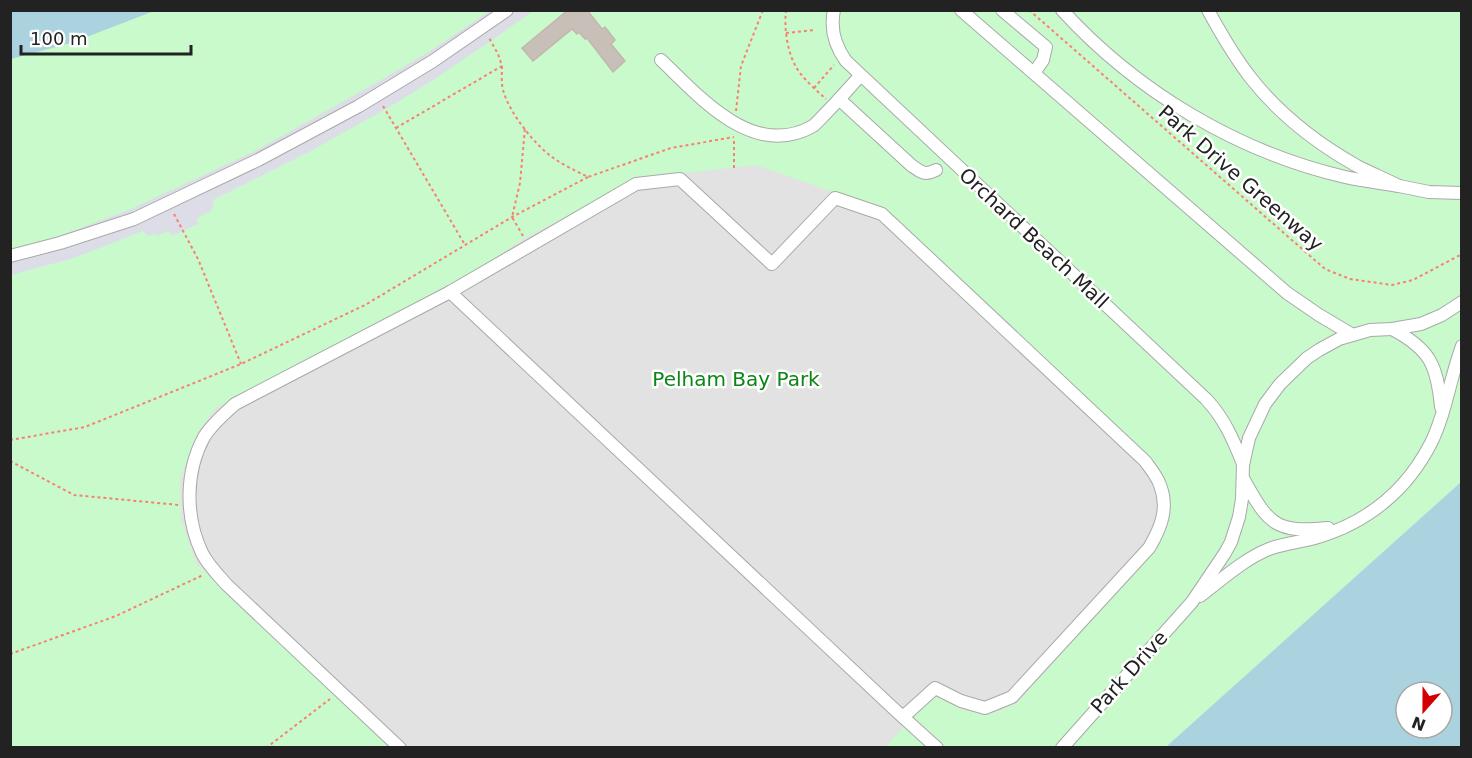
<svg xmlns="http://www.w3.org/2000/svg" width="1472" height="758" font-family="'DejaVu Sans',sans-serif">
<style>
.park{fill:#c8facc}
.parking{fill:#e2e2e2}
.plaza{fill:#dddde8}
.water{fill:#aad3df;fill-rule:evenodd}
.building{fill:#c7bfb8;stroke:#c4b6ab;stroke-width:1.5}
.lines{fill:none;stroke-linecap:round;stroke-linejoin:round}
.minor-casing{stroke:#a9a9a9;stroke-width:14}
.path{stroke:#fa8072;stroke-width:2;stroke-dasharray:3 3;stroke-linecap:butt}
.minor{stroke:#fff;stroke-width:12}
.labels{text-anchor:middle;stroke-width:5;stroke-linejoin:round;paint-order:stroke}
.street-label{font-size:20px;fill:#222;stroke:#fff}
.park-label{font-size:20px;fill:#0c8416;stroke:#fff}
</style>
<rect width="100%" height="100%" fill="#f2efe9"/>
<polygon class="park" points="154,10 1461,11 1461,482 1167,747 11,748 11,59 71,43"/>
<polygon class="parking" points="756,165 884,210 1140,449 1169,506 1165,529 1153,552 1017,703 994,713 978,713 964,710 946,699 939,696 931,698 885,747 390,748 196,563 181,519 180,479 198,432 216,408 464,278 525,238 640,178"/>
<polygon class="plaza" points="490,11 533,11 495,38 433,80 391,106 307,153 213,200 214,204 211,211 197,218 198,224 172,236 169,231 157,236 155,234 148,236 143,231 74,258 11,275 11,250 59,236 131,209 255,151 369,87 427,53"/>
<g class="water">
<polygon points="11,10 154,10 154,11 71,43 11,59"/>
<path d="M1461 482V747H1166L1167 746ZM1406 692H1442V728H1406Z"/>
</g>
<polygon class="building" points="568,10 587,10 602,29 605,27 615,40 611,44 625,61 613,72 587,38 585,39 579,32 577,34 572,29 533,61 522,48"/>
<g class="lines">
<g class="minor-casing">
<g id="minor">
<path d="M834 10C830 29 835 46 846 61L1206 399C1224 418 1233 439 1243 464"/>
<polyline points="961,10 1287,293 1319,315 1351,334"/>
<polyline points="1002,10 1046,47 1043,60 1034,73"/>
<path d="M1062 10C1136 91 1237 152 1345 177 1363 181 1381 183 1399 186 1385 179 1371 173 1357 166 1318 144 1278 113 1250 77 1234 56 1221 34 1208 10"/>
<path d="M661 60C700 97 753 160 813 126 817 123 822 117 826 113 838 101 849 88 860 76"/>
<path d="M839 99 911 165C921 172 924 176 936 170"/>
<polyline points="1399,186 1429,192 1462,193"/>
<polyline points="10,256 60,243 134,219 258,160 359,106 433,61 507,10"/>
<polyline points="450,292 893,708 937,748"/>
<path d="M1392 329C1430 349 1437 365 1441 407"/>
<path d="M1244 480C1269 525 1276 533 1328 528"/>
<path d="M1200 596C1221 580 1244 559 1269 549 1284 543 1302 542 1318 537 1368 522 1407 490 1431 443 1446 413 1450 378 1462 346"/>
<path d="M400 748 227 585C218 575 208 565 202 553 185 517 185 472 204 437 212 424 224 414 235 404L450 292 636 184 680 179 772 264 835 198 882 214 1145 461C1150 468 1157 476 1160 485 1169 508 1161 528 1149 548L1012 697 985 708 961 701 935 688 903 717"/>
<polyline points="1062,748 1192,602 1225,553 1231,542 1239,517 1242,499 1243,465 1249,438 1265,404 1280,384 1307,358 1319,350 1339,339 1370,330 1392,329 1421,324 1442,315 1462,302"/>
</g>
</g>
<g class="path">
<path d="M786 10C784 28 787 51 796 67 803 79 816 90 826 99"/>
<polyline points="1029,10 1325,269 1350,279 1392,285 1413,280 1462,254"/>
<polyline points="786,33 815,30"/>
<path d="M502 66C502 74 501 82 503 90 509 112 533 143 552 157 563 165 576 171 588 177L671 148 734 137"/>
<polyline points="814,88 834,65"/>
<polyline points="383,106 465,245"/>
<polyline points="736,111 741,66 763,10"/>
<polyline points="396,128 502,66 498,54 488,36"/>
<polyline points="734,168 734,138"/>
<polyline points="174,214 198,259 241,364"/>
<polyline points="523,236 512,217 520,183 525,128"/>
<polyline points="10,440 85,427 241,364 365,305 512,217 588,177"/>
<polyline points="10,461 74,495 179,505"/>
<polyline points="10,654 116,616 203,575"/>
<polyline points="266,748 330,699"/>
</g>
<use href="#minor" class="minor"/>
</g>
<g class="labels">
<g class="street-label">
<text transform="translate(1241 178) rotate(41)" y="7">Park Drive Greenway</text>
<text transform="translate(1034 238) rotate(43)" y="7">Orchard Beach Mall</text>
<text transform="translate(1129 672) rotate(-48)" y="7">Park Drive</text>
</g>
<g class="park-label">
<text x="736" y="386">Pelham Bay Park</text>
</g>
</g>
<rect width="1472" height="758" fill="none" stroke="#222222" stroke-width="24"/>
<g transform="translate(1424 710) rotate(201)"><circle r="28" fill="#ffffff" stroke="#a7a7a7" stroke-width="1.5"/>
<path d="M0-4.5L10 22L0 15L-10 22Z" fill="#d40000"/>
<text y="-9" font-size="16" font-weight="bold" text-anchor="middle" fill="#222222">N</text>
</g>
<path d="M21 45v9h170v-9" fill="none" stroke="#222222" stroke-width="3"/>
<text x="30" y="45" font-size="18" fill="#222222" stroke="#ffffff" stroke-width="4.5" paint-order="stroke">100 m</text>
</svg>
